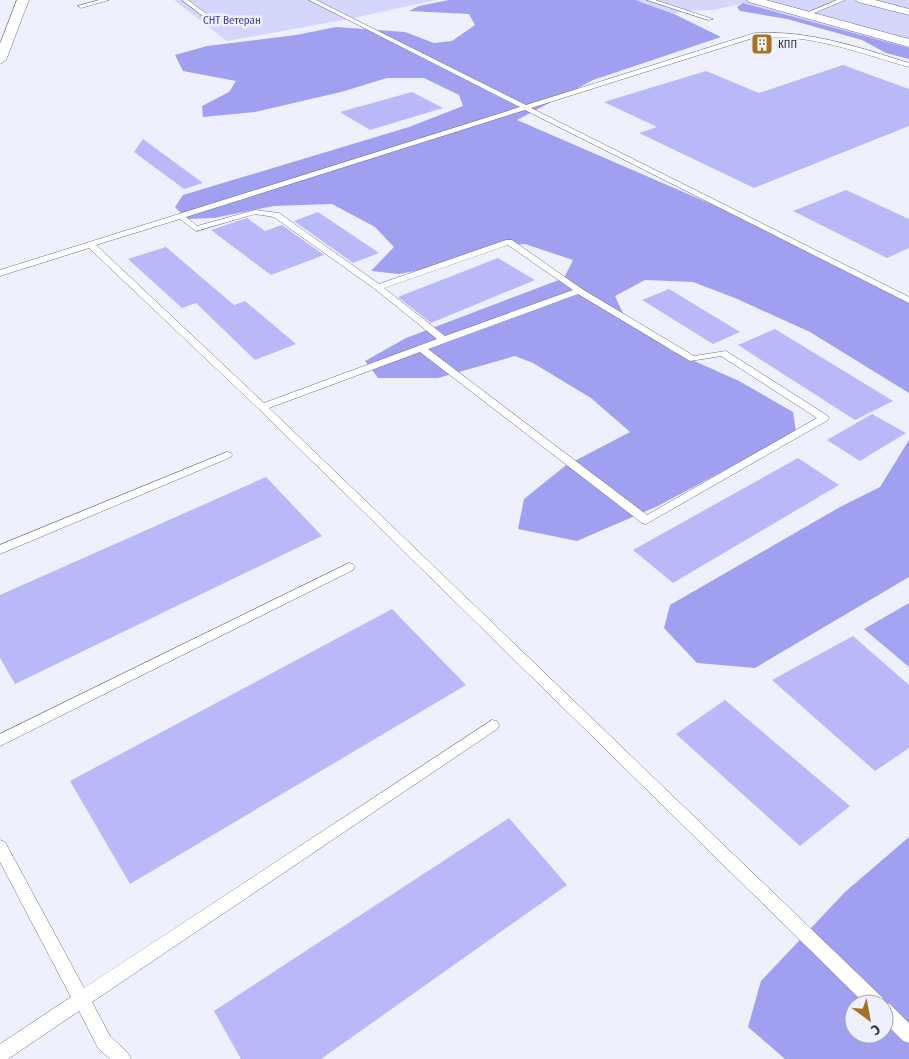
<svg xmlns="http://www.w3.org/2000/svg" width="909" height="1059" font-family="'Fira Sans Condensed',sans-serif">
<style>
.green{fill:#d5d6fc}
.forest{fill:#a1a0f0;fill-rule:evenodd}
.water{fill:#a4a3f3}
.building{fill:#b9b9fa}
.lines{fill:none;stroke-linecap:round;stroke-linejoin:round}
.service-casing{stroke:#6d6e8e;stroke-width:1}
.minor-casing{stroke:#6d6e8e;stroke-width:1}
.service{fill:#fff;fill-rule:evenodd}
.minor{fill:#fff;fill-rule:evenodd}
.labels{text-anchor:middle;stroke-width:5;stroke-linejoin:round;paint-order:stroke}
.far-park-label{font-size:11px;fill:#493f9b;stroke:#eff0fe}
.far-poi-label{font-size:11px;fill:#31323f;stroke:#eff0fe;text-anchor:start}
</style>
<rect width="100%" height="100%" fill="#eff0fe"/>
<g class="green">
<polygon points="174,0 436,0 349,19 227,41"/>
<polygon points="635,0 909,0 909,48 743,3 714,10 682,11 674,14"/>
</g>
<g class="forest">
<polygon points="449,0 635,0 674,14 721,37 593,80 517,120 718,207 909,300 909,393 810,332 735,298 693,282 645,280 615,296 626,320 672,351 739,381 793,412 796,432 658,506 577,541 518,529 524,499 565,466 630,432 591,398 533,363 515,356 438,378 378,378 365,361 406,338 564,278 573,260 525,244 505,246 446,265 399,274 371,271 394,247 375,227 332,204 274,206 214,218 187,219 175,207 183,195 409,127 463,106 459,95 424,78 387,78 341,92 255,112 203,117 202,106 229,92 236,81 183,71 175,55 207,46 296,35 336,27 405,32 434,43 452,41 475,25 469,14 409,11 419,6"/>
<polygon points="743,3 909,48 909,59 886,53 862,40 787,19 740,11 737,7"/>
<polygon points="909,440 909,577 755,668 697,663 664,628 670,605 840,507 880,487"/>
<path d="M909 837V1059H785L748 1027 761 981 845 892ZM854 1004H884V1034H854Z"/>
</g>
<polygon class="water" points="909,603 909,667 864,629"/>
<g class="building">
<polygon points="843,65 909,89 909,126 754,188 639,133 657,127 604,102 706,71 759,93"/>
<polygon points="412,92 443,108 370,130 340,112"/>
<polygon points="143,139 203,183 184,189 134,152"/>
<polygon points="846,190 909,219 909,248 887,258 793,211"/>
<polygon points="318,212 379,253 353,263 294,221"/>
<polygon points="247,218 265,231 282,225 324,255 271,275 211,230"/>
<polygon points="166,247 234,305 245,301 296,344 255,360 196,303 182,308 128,259"/>
<polygon points="498,258 535,280 431,323 398,297"/>
<polygon points="669,289 740,332 713,344 642,300"/>
<polygon points="775,329 893,401 855,420 738,345"/>
<polygon points="872,414 906,433 860,461 827,440"/>
<polygon points="798,458 839,485 673,583 633,550"/>
<polygon points="266,477 322,536 15,684 0,658 0,595"/>
<polygon points="392,609 466,685 130,884 70,781"/>
<polygon points="853,636 909,685 909,748 875,771 772,680"/>
<polygon points="725,700 850,806 800,846 676,734"/>
<polygon points="509,818 567,885 321,1059 241,1059 214,1011"/>
</g>
<g class="lines">
<g class="service-casing">
<g id="service">
<polygon points="99,0 109,0 81,8 78,6"/>
<polygon points="182,0 188,0 213,19 208,20"/>
<path d="M309 0H316L526 105 755 33C809 30 858 47 909 63V67C856 52 812 34 756 37L531 108 909 297V303L525 110 186 217 197 226 255 210 279 213 379 284 506 240H512L582 289 694 356 726 351 828 416 829 418 828 420 646 524 642 523 420 352 269 408 883 998 884 1002 890 1004 909 1023V1043L903 1041 884 1022V1004H865L259 409 89 248 0 276V270L520 107ZM255 214 274 217 375 289 437 339 264 403 96 245 180 219 196 231ZM508 245 573 290 445 336 384 288ZM578 294 690 361 721 356 817 418 647 515 428 349Z"/>
<polygon points="647,0 655,0 713,19 708,20"/>
<polygon points="837,0 845,0 809,15 804,14"/>
<polygon points="227,452 231,453 232,455 231,457 0,554 0,545"/>
<polygon points="349,563 353,564 355,567 353,570 0,746 0,734"/>
<polygon points="492,720 497,721 499,725 497,729 92,1002 110,1036 128,1053 131,1059 110,1059 98,1048 79,1011 8,1059 0,1059 0,1044 71,997 0,862 0,840 5,842 84,988"/>
</g>
</g>
<g class="minor-casing">
<g id="minor">
<polygon points="17,0 29,0 6,60 0,64 0,44"/>
<polygon points="747,0 766,0 909,39 909,47 749,2"/>
<polygon points="856,0 875,0 909,9 909,15 858,2"/>
</g>
</g>
<use href="#service" class="service"/>
<use href="#minor" class="minor"/>
</g>
<defs>
<g id="building-square" transform="scale(1.125)"><rect x="-9" y="-9" width="18" height="18" rx="4" fill="#a37227" stroke="#eff0fe"/><path d="M-4-6H4V6H1V3H-1V6H-4ZM-2.5-4.3h1.7v1.8h-1.7ZM.8-4.3h1.7v1.8H.8ZM-2.5-1h1.7V.8h-1.7ZM.8-1h1.7V.8H.8Z" fill="#fff"/></g>
</defs>
<g fill-rule="evenodd">
<use href="#building-square" x="762" y="44"/>
</g>
<g class="labels">
<g class="far-park-label">
<text x="232" y="24">СНТ Ветеран</text>
</g>
<g class="far-poi-label">
<text x="778" y="48">КПП</text>
</g>
</g>
<g transform="translate(869 1019) rotate(148)"><circle r="24" fill="#eff0fe" stroke="#a3a4b2"/>
<path d="M0-4L9 19L0 12L-9 19Z" fill="#a37227"/>
<text y="-8" font-size="14" font-weight="bold" text-anchor="middle" fill="#31323f">С</text>
</g>
</svg>
